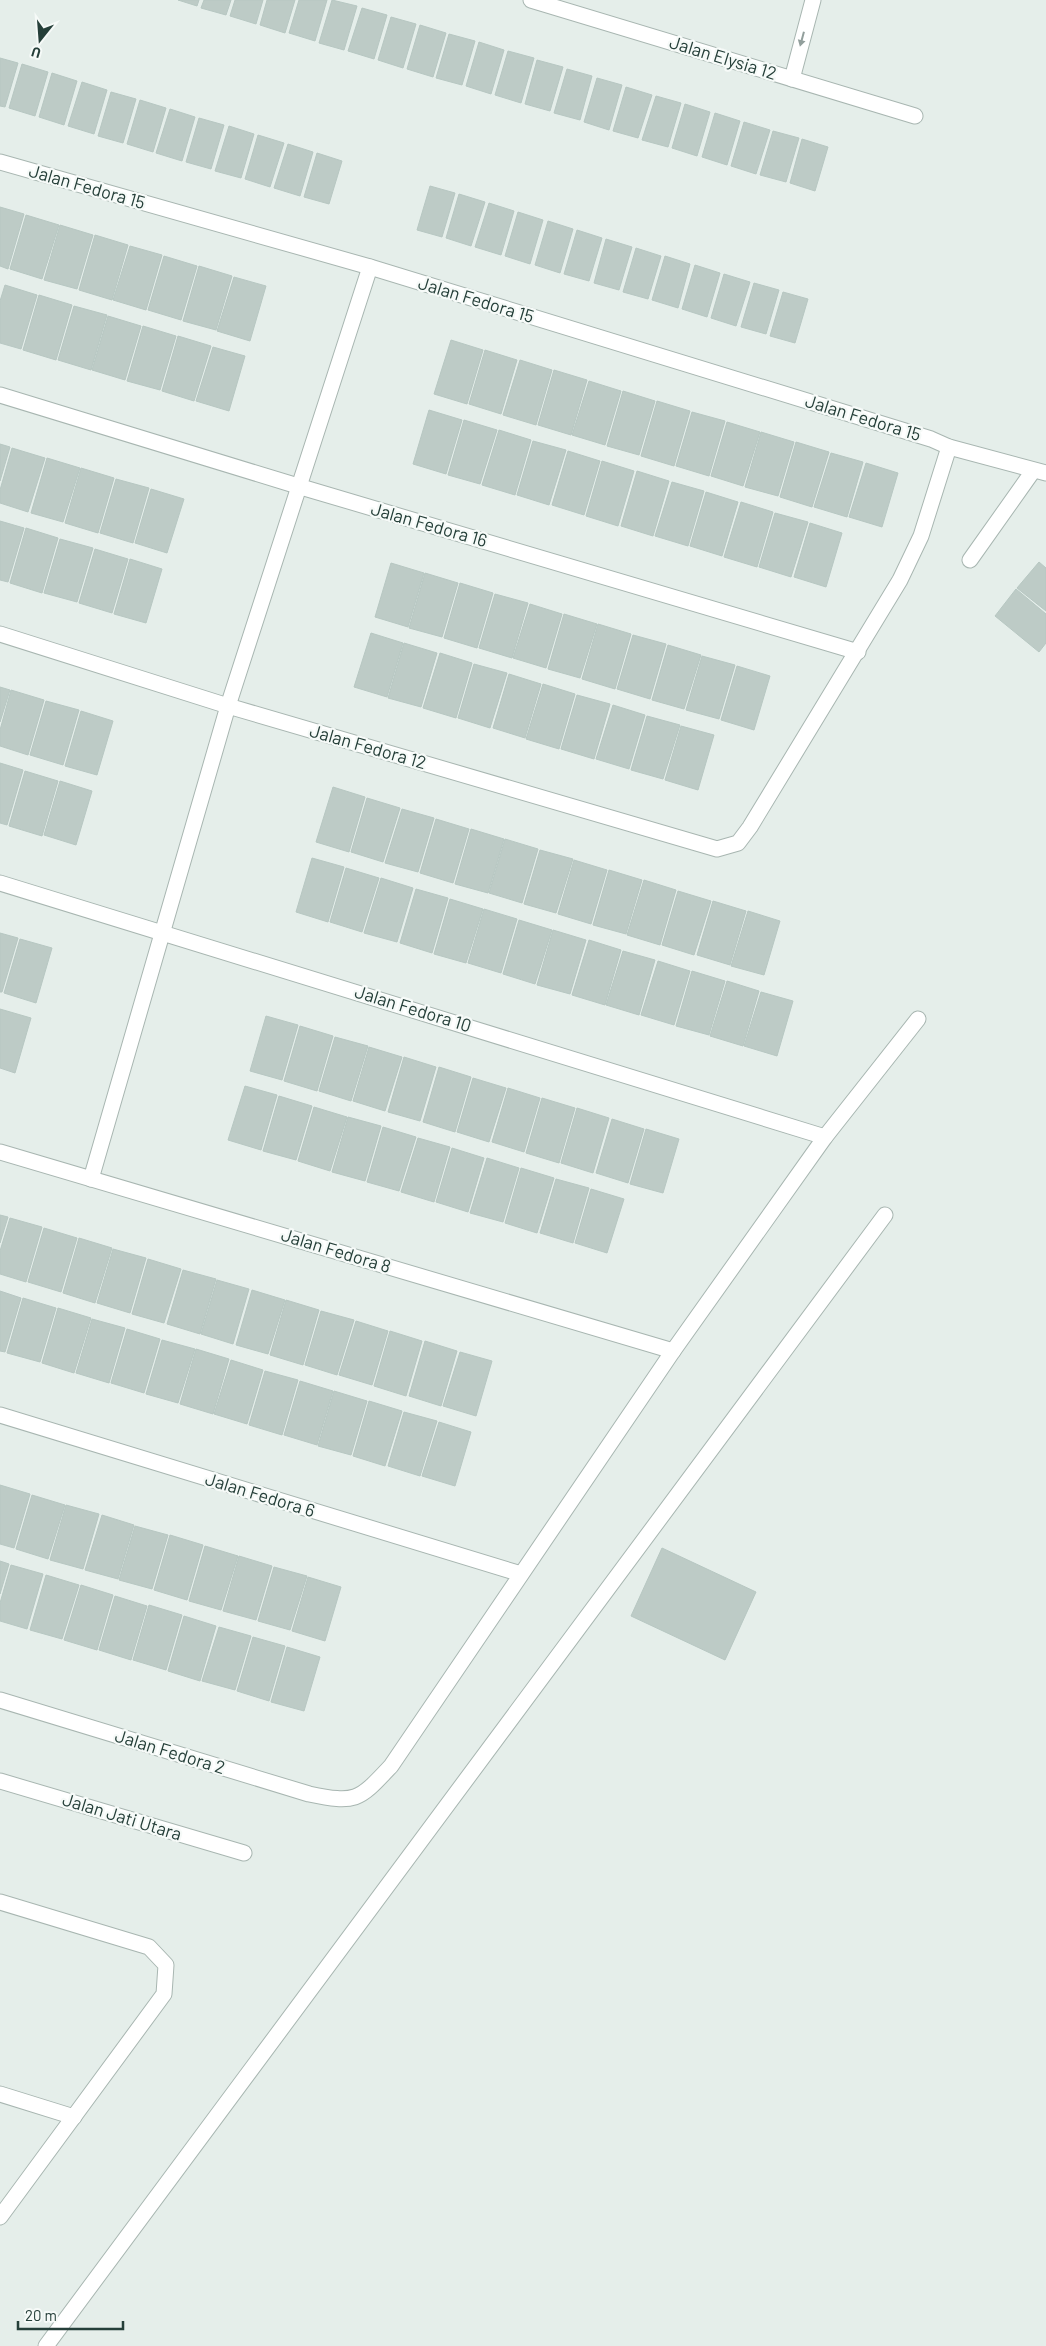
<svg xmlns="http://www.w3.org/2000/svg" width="1046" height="2346" font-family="Barlow,sans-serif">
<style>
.building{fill:#bdcbc6;stroke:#b7c7c2}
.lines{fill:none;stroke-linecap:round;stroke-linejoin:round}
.street-casing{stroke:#a8b6b1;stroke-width:17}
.street{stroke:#fff;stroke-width:15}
.oneway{fill:#929f9c}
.labels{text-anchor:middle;stroke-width:4.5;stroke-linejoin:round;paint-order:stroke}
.street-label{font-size:18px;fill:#253f39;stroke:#f6faf8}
</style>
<rect width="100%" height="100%" fill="#e5eeea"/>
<g class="building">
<polygon points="178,0 199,0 197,6"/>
<polygon points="204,0 231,0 226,15 201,8"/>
<polygon points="235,0 263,0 256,24 230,16"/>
<polygon points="267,0 295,0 285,33 260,25"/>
<polygon points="299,0 327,0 315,41 289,33"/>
<polygon points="332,0 357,6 344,50 319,43"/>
<polygon points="362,8 387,15 374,59 348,51"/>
<polygon points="391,17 416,24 403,68 378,60"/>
<polygon points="420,25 446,33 433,77 407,69"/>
<polygon points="449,34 475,41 462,85 436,78"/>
<polygon points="479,42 504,50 491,94 466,86"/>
<polygon points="508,51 534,58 521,103 495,95"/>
<polygon points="0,58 18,63 5,107 0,106"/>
<polygon points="537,60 563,67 550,111 525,104"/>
<polygon points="22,64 48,72 35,116 9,108"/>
<polygon points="567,69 592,76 580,120 554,113"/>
<polygon points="52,73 77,81 64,125 39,117"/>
<polygon points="597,78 622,85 609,130 584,122"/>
<polygon points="82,82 107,90 94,134 68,126"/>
<polygon points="626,87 652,95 638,138 613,131"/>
<polygon points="111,92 136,99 123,143 98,136"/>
<polygon points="656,96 681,103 668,147 642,140"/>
<polygon points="140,100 166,108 153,152 127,144"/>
<polygon points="685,104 710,112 697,156 672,148"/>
<polygon points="170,109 195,117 182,161 156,153"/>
<polygon points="715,113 740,121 727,165 702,157"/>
<polygon points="199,118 224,125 211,169 186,162"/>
<polygon points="744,122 770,130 756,174 731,166"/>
<polygon points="229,126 254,134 241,178 215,171"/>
<polygon points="773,131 799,138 786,182 760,175"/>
<polygon points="258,135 284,143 270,187 245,179"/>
<polygon points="802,139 828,147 815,191 790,183"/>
<polygon points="288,144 313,152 300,196 274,188"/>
<polygon points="317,153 342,161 329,204 304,197"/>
<polygon points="430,186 455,193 442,237 417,230"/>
<polygon points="459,194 485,202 471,246 446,238"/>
<polygon points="489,203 514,211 501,255 475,247"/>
<polygon points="0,207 24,214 8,269 0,266"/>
<polygon points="518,212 543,220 530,264 505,256"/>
<polygon points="26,215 59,225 42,279 10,269"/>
<polygon points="548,221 573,229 560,273 535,265"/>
<polygon points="60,225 93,235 77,289 44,280"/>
<polygon points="577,230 602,238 589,281 564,274"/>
<polygon points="95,235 128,245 112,300 79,290"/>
<polygon points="606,239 632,247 619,290 594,283"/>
<polygon points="130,246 162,255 146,310 113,300"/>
<polygon points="636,248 661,256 648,299 623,292"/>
<polygon points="164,256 197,266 181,320 148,310"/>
<polygon points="665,256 690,264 678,308 652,300"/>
<polygon points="695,265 720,273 707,317 682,309"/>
<polygon points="199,266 232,276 216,330 183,321"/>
<polygon points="724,274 750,282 736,326 711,318"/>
<polygon points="234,277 266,286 250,341 217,331"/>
<polygon points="754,283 779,290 766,334 741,327"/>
<polygon points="5,285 37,295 21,349 0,343 0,301"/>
<polygon points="783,292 808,299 795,343 770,336"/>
<polygon points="39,295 72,305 56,360 23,350"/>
<polygon points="74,306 107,315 91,370 58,360"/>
<polygon points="108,316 141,326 125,380 92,370"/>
<polygon points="143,326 176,336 160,390 127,381"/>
<polygon points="178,336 211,346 194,401 162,391"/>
<polygon points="451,340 483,350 467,404 434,394"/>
<polygon points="213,347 245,356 229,411 196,401"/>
<polygon points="485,350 517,360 501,414 469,404"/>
<polygon points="520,360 552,370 536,425 503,415"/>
<polygon points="554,370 587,380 571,435 538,425"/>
<polygon points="589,381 621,391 605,445 572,435"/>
<polygon points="623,391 655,401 639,455 607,446"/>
<polygon points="657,401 690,411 674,466 641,456"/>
<polygon points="429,410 462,420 446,474 413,464"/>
<polygon points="692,412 725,421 709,476 676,466"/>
<polygon points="464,420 497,430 480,484 448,475"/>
<polygon points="727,422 760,432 743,486 711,476"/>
<polygon points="499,430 531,440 515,495 482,485"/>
<polygon points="761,432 794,442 778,496 745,487"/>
<polygon points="533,441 566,450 549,505 517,495"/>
<polygon points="796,442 829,452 812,507 780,497"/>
<polygon points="0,444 10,447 0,481"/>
<polygon points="12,448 45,458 28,512 0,503 0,490"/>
<polygon points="568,451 600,461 584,515 552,505"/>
<polygon points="831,453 863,462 847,517 814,507"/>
<polygon points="47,458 80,468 63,522 31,513"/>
<polygon points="602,461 634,471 618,526 586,516"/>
<polygon points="866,463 898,473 882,527 849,517"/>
<polygon points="81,468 114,478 98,533 65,523"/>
<polygon points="637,471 669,481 653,536 621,526"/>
<polygon points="116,479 149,488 133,543 100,533"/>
<polygon points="672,482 704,491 688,546 655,536"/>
<polygon points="151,489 184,499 167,553 135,543"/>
<polygon points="706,492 738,502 722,556 690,546"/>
<polygon points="741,502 773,512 757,567 724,557"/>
<polygon points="775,513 808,522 791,577 759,567"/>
<polygon points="0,521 24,528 8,582 0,580"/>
<polygon points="810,523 842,533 826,587 794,577"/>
<polygon points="26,528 58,538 42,593 10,583"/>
<polygon points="60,539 93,548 77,602 44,593"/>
<polygon points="95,549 128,559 112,613 79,603"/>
<polygon points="130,559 162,569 146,623 114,614"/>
<polygon points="1039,562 1046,568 1046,611 1017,588"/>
<polygon points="391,563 424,573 408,627 375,617"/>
<polygon points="425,573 458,583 442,637 409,628"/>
<polygon points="460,583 493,593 477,648 444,638"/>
<polygon points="1016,589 1046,614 1046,643 1039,652 995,616"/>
<polygon points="495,594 528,603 512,658 479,648"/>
<polygon points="530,604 562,614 546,668 513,658"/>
<polygon points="564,614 597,624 580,678 548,669"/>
<polygon points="598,624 631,634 615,689 582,679"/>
<polygon points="371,633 403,643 387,697 354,687"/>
<polygon points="633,635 666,644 650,699 617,689"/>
<polygon points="404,643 437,653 421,707 388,698"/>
<polygon points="668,645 701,655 684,709 652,700"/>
<polygon points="440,653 472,663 456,718 423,708"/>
<polygon points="702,656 735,665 719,719 686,710"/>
<polygon points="474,664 507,673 490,728 458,718"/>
<polygon points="737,666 770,676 754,730 721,720"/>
<polygon points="509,674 541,684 525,738 493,728"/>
<polygon points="543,684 575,694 559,749 526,739"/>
<polygon points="0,687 10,690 0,722"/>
<polygon points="11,690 44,700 28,755 0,746 0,730"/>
<polygon points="577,695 610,704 594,759 561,749"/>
<polygon points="46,701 79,710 63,765 30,755"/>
<polygon points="613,705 645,715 629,769 596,759"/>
<polygon points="81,711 113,721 97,775 65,766"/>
<polygon points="647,716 680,725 663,779 631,770"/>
<polygon points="681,726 714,735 698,790 665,780"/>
<polygon points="0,763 23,770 7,825 0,823"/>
<polygon points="25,771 58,781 42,836 9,826"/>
<polygon points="60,781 92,791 76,845 44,835"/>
<polygon points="333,787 365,797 349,852 316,842"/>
<polygon points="367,798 400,808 383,862 351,852"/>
<polygon points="402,809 434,818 418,872 385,863"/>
<polygon points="436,819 469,829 453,883 420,873"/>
<polygon points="471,829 504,839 488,893 455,884"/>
<polygon points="505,839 538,849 522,903 489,893"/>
<polygon points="540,850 573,859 556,913 524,904"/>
<polygon points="312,858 344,867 328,922 296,912"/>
<polygon points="574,860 607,870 591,924 558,914"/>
<polygon points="346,868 379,878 362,932 330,922"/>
<polygon points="609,870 642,880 626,934 593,925"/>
<polygon points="381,878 413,888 397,942 364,933"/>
<polygon points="644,880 676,890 660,945 627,935"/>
<polygon points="416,889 448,898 432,953 400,943"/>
<polygon points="678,891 711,901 694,955 662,945"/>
<polygon points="450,899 483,909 466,963 434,954"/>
<polygon points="713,901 746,911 730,965 697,955"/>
<polygon points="484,909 517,919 501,973 468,963"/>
<polygon points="748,911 780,921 764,975 731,966"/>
<polygon points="519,920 552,930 535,984 503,974"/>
<polygon points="553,930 586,940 570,994 537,985"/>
<polygon points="0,933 18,938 2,992 0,992"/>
<polygon points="20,939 52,948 36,1003 4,993"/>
<polygon points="589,940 621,950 605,1005 572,995"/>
<polygon points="623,951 655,960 639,1015 606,1005"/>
<polygon points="658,961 690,971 674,1025 641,1015"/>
<polygon points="692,971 725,981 709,1035 676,1026"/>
<polygon points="727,981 759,991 743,1046 710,1036"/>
<polygon points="761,992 793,1001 777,1056 744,1046"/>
<polygon points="0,1009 31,1018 15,1073 0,1068"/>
<polygon points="266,1016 298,1025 282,1080 250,1071"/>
<polygon points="300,1026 333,1036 317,1091 284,1081"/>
<polygon points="335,1037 368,1046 351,1101 319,1091"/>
<polygon points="369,1047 402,1057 385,1111 353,1101"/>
<polygon points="404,1057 436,1067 420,1121 388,1112"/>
<polygon points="439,1067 471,1077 455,1132 423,1122"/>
<polygon points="473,1078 506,1088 489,1142 457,1132"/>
<polygon points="245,1086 277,1095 261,1150 228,1140"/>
<polygon points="508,1088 540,1098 524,1152 492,1142"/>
<polygon points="279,1096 312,1106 296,1160 263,1151"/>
<polygon points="542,1098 575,1108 559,1163 526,1153"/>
<polygon points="314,1107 347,1117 330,1171 298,1161"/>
<polygon points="577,1108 609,1118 593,1173 561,1163"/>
<polygon points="348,1117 381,1126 365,1181 332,1172"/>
<polygon points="612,1119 644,1129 628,1183 596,1173"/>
<polygon points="383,1127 416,1137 399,1191 367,1182"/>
<polygon points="646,1129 679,1139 663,1193 630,1184"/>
<polygon points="418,1138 450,1147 434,1202 401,1192"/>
<polygon points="452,1148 484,1158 468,1212 436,1202"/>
<polygon points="487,1158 519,1168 503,1222 470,1213"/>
<polygon points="521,1168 554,1178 537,1233 505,1223"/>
<polygon points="556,1179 589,1188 573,1243 540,1233"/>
<polygon points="591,1189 624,1199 607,1253 575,1243"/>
<polygon points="0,1215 8,1217 0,1243"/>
<polygon points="10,1218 42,1227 26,1282 0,1274 0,1251"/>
<polygon points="44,1228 77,1238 61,1292 28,1282"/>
<polygon points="79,1238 112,1248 95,1303 63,1293"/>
<polygon points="113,1249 146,1258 130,1313 97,1303"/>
<polygon points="148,1259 181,1269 164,1323 132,1314"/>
<polygon points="183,1270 216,1279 200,1334 167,1324"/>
<polygon points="217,1280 249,1289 233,1344 201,1334"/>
<polygon points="252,1290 285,1300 268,1354 236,1345"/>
<polygon points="0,1291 21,1298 5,1352 0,1351"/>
<polygon points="23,1298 56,1308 40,1362 7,1353"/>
<polygon points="286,1300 319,1310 303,1365 270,1355"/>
<polygon points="58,1308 91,1318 74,1373 42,1363"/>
<polygon points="321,1311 354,1320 337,1375 305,1365"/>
<polygon points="92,1319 125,1328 109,1383 76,1373"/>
<polygon points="356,1321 388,1331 372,1385 339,1375"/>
<polygon points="127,1329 160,1339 144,1393 111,1383"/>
<polygon points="390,1331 422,1341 406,1396 374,1386"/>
<polygon points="162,1340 195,1349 178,1403 146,1394"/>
<polygon points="425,1341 457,1351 441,1406 409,1396"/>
<polygon points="196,1349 229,1359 213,1414 180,1404"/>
<polygon points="460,1352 492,1361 476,1416 443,1406"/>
<polygon points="231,1360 263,1370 247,1424 214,1414"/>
<polygon points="265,1371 298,1380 282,1435 249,1425"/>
<polygon points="300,1381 333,1391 317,1445 284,1435"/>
<polygon points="334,1391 367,1401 351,1455 318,1446"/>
<polygon points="369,1401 402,1411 385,1466 353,1456"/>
<polygon points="404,1412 437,1421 420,1476 388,1466"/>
<polygon points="439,1422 471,1432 455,1486 422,1476"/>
<polygon points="0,1485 30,1494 14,1548 0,1544"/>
<polygon points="32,1495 65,1505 48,1559 16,1549"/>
<polygon points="66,1505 99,1514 83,1569 50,1560"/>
<polygon points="102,1515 134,1525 118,1579 85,1570"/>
<polygon points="135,1526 168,1535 152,1589 119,1580"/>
<polygon points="170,1535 203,1545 187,1600 154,1590"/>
<polygon points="205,1546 238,1556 221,1610 189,1601"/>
<polygon points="662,1548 756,1592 725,1660 631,1616"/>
<polygon points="239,1556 272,1566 256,1620 223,1611"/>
<polygon points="0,1561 9,1564 0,1594"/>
<polygon points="11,1565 43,1574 27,1629 0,1621 0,1603"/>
<polygon points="274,1567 307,1576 290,1630 258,1621"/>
<polygon points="46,1575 79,1585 62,1639 30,1630"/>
<polygon points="308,1577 341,1587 325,1641 292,1631"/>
<polygon points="81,1585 113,1595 97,1650 64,1640"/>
<polygon points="115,1596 147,1606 131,1660 99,1650"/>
<polygon points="149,1605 182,1615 166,1670 133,1660"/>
<polygon points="184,1616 216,1626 200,1681 168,1671"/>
<polygon points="219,1627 251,1636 235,1690 202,1681"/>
<polygon points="253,1637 285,1646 269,1701 237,1691"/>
<polygon points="287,1647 320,1657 304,1711 271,1702"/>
</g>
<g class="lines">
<g class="street-casing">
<g id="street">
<polyline points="531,0 915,116"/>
<polyline points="792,79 813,0"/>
<polyline points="0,162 370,267 931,439 949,447 1046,473"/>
<polyline points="0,395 301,487 858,652"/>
<polyline points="970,560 1033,471"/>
<polyline points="0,634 228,706 717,849 738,843 750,827 900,580 921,536 949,447"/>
<polyline points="0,883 825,1137"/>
<polyline points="0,1152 673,1351"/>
<polyline points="91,1179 228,706 370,267"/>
<polyline points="0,1415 521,1574"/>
<path d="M0 1700 309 1794C357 1804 359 1800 391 1766L673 1351 825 1137 918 1019"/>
<polyline points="0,1781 244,1853"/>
<polyline points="0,1902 149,1947 166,1965 164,1994 0,2217"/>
<polyline points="0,2094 74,2117"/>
<polyline points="46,2346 885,1215"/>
</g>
</g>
<use href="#street" class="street"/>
</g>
<defs><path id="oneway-solid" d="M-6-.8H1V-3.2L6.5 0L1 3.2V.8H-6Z" transform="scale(1.25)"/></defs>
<use class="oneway" href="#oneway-solid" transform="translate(802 39) rotate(105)"/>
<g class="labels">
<g class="street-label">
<text transform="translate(723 58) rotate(17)" y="6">Jalan Elysia 12</text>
<text transform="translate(87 187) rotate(16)" y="6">Jalan Fedora 15</text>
<text transform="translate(476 300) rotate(17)" y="6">Jalan Fedora 15</text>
<text transform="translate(863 418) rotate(17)" y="6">Jalan Fedora 15</text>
<text transform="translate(429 525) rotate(16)" y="6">Jalan Fedora 16</text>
<text transform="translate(368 747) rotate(16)" y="6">Jalan Fedora 12</text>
<text transform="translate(413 1009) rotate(17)" y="6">Jalan Fedora 10</text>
<text transform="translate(336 1251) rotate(17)" y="6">Jalan Fedora 8</text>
<text transform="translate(260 1495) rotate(17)" y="6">Jalan Fedora 6</text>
<text transform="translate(170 1752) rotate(17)" y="6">Jalan Fedora 2</text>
<text transform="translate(122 1817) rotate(17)" y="6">Jalan Jati Utara</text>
</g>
</g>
<g transform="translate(40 40) rotate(197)" stroke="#f6faf8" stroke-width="4" paint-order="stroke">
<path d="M0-4L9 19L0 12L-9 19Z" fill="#253f39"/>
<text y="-8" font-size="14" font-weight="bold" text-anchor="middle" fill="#253f39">U</text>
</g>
<path d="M18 2321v8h105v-8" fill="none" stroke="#253f39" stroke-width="2.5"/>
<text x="25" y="2321" font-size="15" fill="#253f39" stroke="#f6faf8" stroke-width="4" paint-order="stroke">20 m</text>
</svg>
